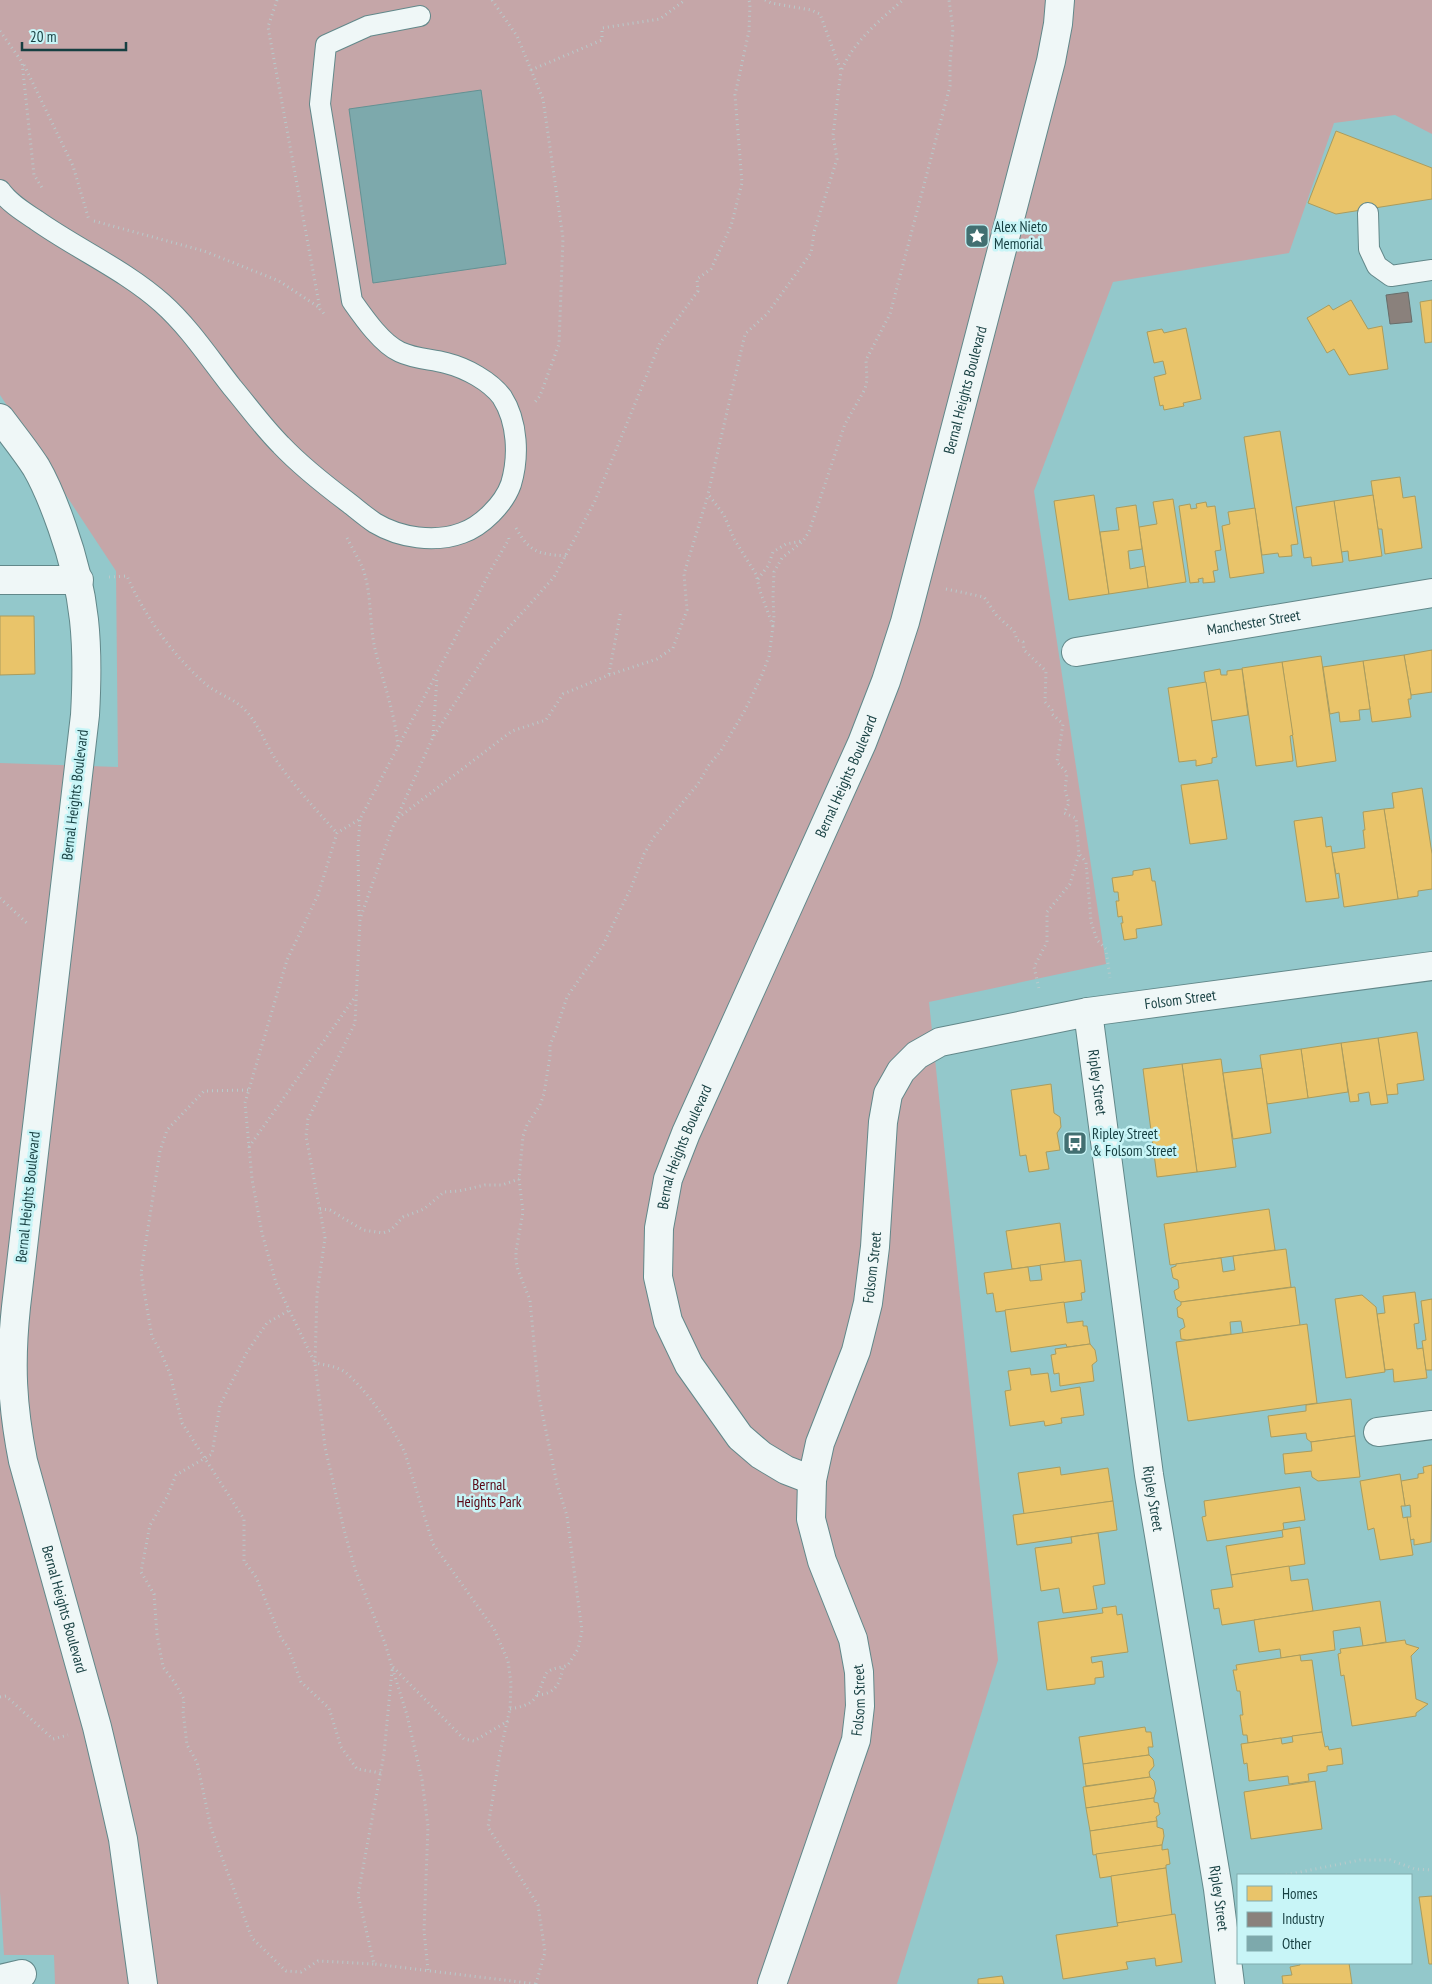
<svg xmlns="http://www.w3.org/2000/svg" width="1432" height="1984" font-family="'PT Sans Narrow',sans-serif">
<style>
.green{fill:#c5a6a8}
.homes{fill:#e9c46a;stroke:#aa9c5e}
.industry{fill:#8a817c;stroke:#676d6a}
.building{fill:#7da9ac;stroke:#649193}
.lines{fill:none;stroke-linecap:round;stroke-linejoin:round}
.service-casing{stroke:#62888a;stroke-width:22}
.pedestrian-casing{stroke:#62888a;stroke-width:30}
.minor-casing{stroke:#62888a;stroke-width:30}
.tertiary-casing{stroke:#62888a;stroke-width:30}
.path{stroke:#b9cacb;stroke-width:3;stroke-dasharray:1 4;stroke-linecap:butt}
.service{stroke:#eff7f7;stroke-width:20}
.pedestrian{stroke:#eff7f7;stroke-width:28}
.minor{stroke:#eff7f7;stroke-width:28}
.tertiary{stroke:#eff7f7;stroke-width:28}
.labels{text-anchor:middle;stroke-width:5;stroke-linejoin:round;paint-order:stroke}
.poi-label{font-size:15px;fill:#163f41;stroke:#c8f5f7;text-anchor:start}
.street-label{font-size:15px;fill:#163f41;stroke:#c8f5f7}
.park-label{font-size:15px;fill:#5b0715;stroke:#c8f5f7}
</style>
<rect width="100%" height="100%" fill="#93c8cb"/>
<polygon class="green" points="0,0 1432,0 1432,134 1395,115 1334,123 1289,253 1113,282 1034,491 1106,964 929,1002 998,1660 897,1984 55,1984 54,1955 4,1955 0,1892 0,763 118,767 116,571 0,395"/>
<g class="homes">
<polygon points="1336,131 1432,168 1432,199 1336,214 1308,203"/>
<polygon points="1351,300 1368,329 1382,326 1388,369 1349,375 1334,349 1327,353 1307,318 1329,305 1333,310"/>
<polygon points="1432,300 1432,342 1425,343 1420,302"/>
<polygon points="1186,328 1201,399 1183,403 1184,406 1164,410 1163,405 1160,406 1154,377 1166,374 1163,361 1154,363 1147,332 1162,329 1164,333"/>
<polygon points="1280,431 1298,544 1291,545 1292,556 1279,557 1278,553 1262,555 1244,437"/>
<polygon points="1400,477 1403,498 1415,496 1422,548 1385,554 1382,529 1378,529 1371,481"/>
<polygon points="1094,495 1109,594 1069,600 1054,501"/>
<polygon points="1373,495 1382,556 1349,561 1348,551 1341,552 1334,501"/>
<polygon points="1173,499 1186,582 1148,588 1139,527 1157,524 1153,502"/>
<polygon points="1334,501 1343,562 1312,566 1311,557 1304,558 1296,507"/>
<polygon points="1206,502 1207,507 1215,506 1221,550 1215,551 1218,570 1213,571 1215,582 1203,583 1203,578 1198,579 1199,582 1190,583 1179,506 1190,504 1191,509 1197,508 1196,504"/>
<polygon points="1136,505 1142,549 1128,551 1130,569 1145,566 1148,588 1109,594 1100,532 1119,530 1116,508"/>
<polygon points="1255,508 1264,573 1230,578 1222,526 1230,524 1228,512"/>
<polygon points="0,616 34,616 35,674 0,675"/>
<polygon points="1432,650 1432,692 1411,695 1404,655"/>
<polygon points="1404,655 1411,695 1411,699 1408,699 1411,717 1372,722 1363,661"/>
<polygon points="1321,656 1336,761 1297,767 1282,662"/>
<polygon points="1363,661 1370,709 1359,710 1360,720 1340,722 1339,712 1330,714 1323,667"/>
<polygon points="1282,662 1293,735 1290,736 1293,761 1256,766 1242,668"/>
<polygon points="1220,669 1221,675 1227,675 1227,671 1242,669 1248,715 1211,721 1204,672"/>
<polygon points="1206,682 1217,757 1212,758 1212,763 1196,766 1196,760 1179,762 1168,688"/>
<polygon points="1218,780 1227,839 1190,844 1181,785"/>
<polygon points="1422,788 1432,854 1432,889 1418,891 1418,896 1398,899 1384,809 1394,808 1392,793"/>
<polygon points="1384,809 1398,899 1344,907 1339,873 1336,874 1332,853 1365,848 1363,830 1365,830 1363,812"/>
<polygon points="1322,817 1326,847 1331,846 1339,898 1306,902 1294,821"/>
<polygon points="1150,868 1152,881 1155,881 1162,925 1136,929 1137,938 1124,940 1121,923 1123,923 1122,916 1118,917 1116,901 1119,901 1118,892 1114,892 1112,878 1133,875 1133,871"/>
<polygon points="1417,1032 1424,1080 1397,1084 1398,1094 1386,1095 1378,1038"/>
<polygon points="1378,1038 1388,1103 1371,1105 1369,1092 1358,1094 1359,1101 1350,1102 1341,1043"/>
<polygon points="1341,1043 1348,1092 1308,1098 1301,1049"/>
<polygon points="1301,1049 1308,1098 1267,1104 1260,1055"/>
<polygon points="1221,1059 1236,1167 1197,1172 1182,1064"/>
<polygon points="1182,1064 1197,1172 1157,1177 1143,1069"/>
<polygon points="1262,1068 1271,1133 1233,1139 1223,1073"/>
<polygon points="1051,1084 1054,1113 1060,1117 1061,1127 1057,1133 1060,1150 1046,1152 1049,1169 1029,1172 1026,1155 1020,1156 1011,1090"/>
<polygon points="1269,1209 1275,1250 1170,1265 1164,1224"/>
<polygon points="1060,1223 1065,1262 1012,1269 1006,1231"/>
<polygon points="1286,1249 1291,1287 1181,1302 1176,1299 1174,1291 1179,1288 1178,1280 1173,1278 1171,1268 1176,1266 1176,1264 1221,1258 1223,1272 1235,1270 1233,1256"/>
<polygon points="1081,1260 1085,1292 1081,1293 1082,1300 996,1312 993,1293 987,1294 984,1273 1028,1267 1030,1281 1042,1280 1040,1265"/>
<polygon points="1295,1287 1300,1325 1243,1333 1241,1321 1230,1322 1231,1334 1187,1340 1181,1339 1180,1330 1185,1327 1183,1319 1178,1317 1177,1308 1181,1305 1181,1302"/>
<polygon points="1415,1292 1419,1323 1414,1324 1417,1349 1423,1348 1427,1378 1394,1382 1393,1369 1385,1370 1377,1314 1385,1313 1383,1296"/>
<polygon points="1362,1295 1376,1307 1385,1372 1346,1378 1335,1299"/>
<polygon points="1432,1299 1432,1370 1426,1370 1422,1341 1426,1340 1421,1301"/>
<polygon points="1064,1302 1067,1323 1083,1321 1083,1326 1087,1326 1090,1344 1067,1347 1066,1344 1011,1352 1005,1310"/>
<polygon points="1307,1324 1317,1403 1188,1421 1176,1342"/>
<polygon points="1090,1344 1095,1350 1097,1361 1092,1365 1094,1381 1060,1386 1059,1373 1054,1374 1051,1355 1056,1354 1055,1349"/>
<polygon points="1030,1368 1031,1375 1048,1373 1051,1392 1080,1387 1084,1415 1061,1418 1062,1423 1045,1426 1044,1421 1010,1426 1005,1391 1011,1390 1008,1371"/>
<polygon points="1351,1399 1355,1436 1311,1442 1307,1439 1306,1433 1271,1437 1268,1416 1306,1411 1306,1405"/>
<polygon points="1355,1436 1360,1477 1318,1481 1312,1477 1311,1471 1285,1474 1283,1454 1312,1451 1311,1442"/>
<polygon points="1432,1465 1431,1542 1414,1545 1414,1539 1410,1540 1407,1517 1411,1517 1410,1505 1405,1506 1401,1481 1418,1478 1418,1474 1424,1473 1423,1467"/>
<polygon points="1060,1467 1061,1475 1108,1468 1113,1501 1024,1514 1018,1473"/>
<polygon points="1400,1474 1405,1506 1401,1506 1403,1518 1407,1517 1413,1555 1380,1560 1374,1528 1368,1530 1360,1481"/>
<polygon points="1300,1487 1305,1520 1283,1523 1284,1530 1207,1541 1202,1517 1206,1516 1204,1501"/>
<polygon points="1113,1501 1117,1530 1017,1545 1013,1515"/>
<polygon points="1300,1527 1305,1564 1231,1575 1226,1546 1283,1537 1282,1530"/>
<polygon points="1098,1533 1105,1584 1093,1586 1097,1609 1063,1613 1059,1588 1041,1591 1035,1548 1072,1543 1071,1537"/>
<polygon points="1289,1566 1291,1581 1308,1579 1313,1611 1222,1625 1219,1608 1214,1609 1211,1590 1233,1587 1231,1575"/>
<polygon points="1380,1601 1386,1642 1363,1646 1360,1627 1333,1631 1335,1650 1281,1658 1280,1649 1259,1652 1254,1620"/>
<polygon points="1116,1606 1117,1615 1122,1614 1128,1652 1091,1657 1092,1663 1102,1661 1104,1677 1095,1678 1095,1684 1047,1690 1038,1622 1103,1613 1102,1608"/>
<polygon points="1405,1640 1406,1644 1419,1648 1411,1656 1416,1699 1428,1704 1416,1713 1416,1716 1352,1726 1344,1675 1341,1676 1338,1654 1341,1653 1340,1649"/>
<polygon points="1300,1655 1301,1661 1312,1660 1322,1732 1248,1743 1247,1735 1243,1735 1240,1715 1243,1715 1240,1691 1237,1691 1233,1670 1237,1670 1236,1665"/>
<polygon points="1145,1727 1146,1732 1151,1732 1153,1747 1148,1747 1149,1755 1083,1764 1079,1737"/>
<polygon points="1322,1732 1325,1747 1328,1746 1329,1750 1341,1748 1343,1764 1327,1766 1327,1771 1308,1774 1309,1781 1289,1784 1288,1776 1249,1781 1247,1763 1244,1764 1241,1744 1281,1738 1282,1744 1293,1742 1292,1736"/>
<polygon points="1149,1755 1153,1759 1154,1766 1149,1772 1150,1777 1086,1786 1083,1764"/>
<polygon points="1150,1777 1154,1781 1156,1791 1154,1798 1086,1808 1083,1787"/>
<polygon points="1315,1781 1322,1829 1251,1839 1244,1792"/>
<polygon points="1154,1798 1154,1802 1158,1803 1160,1814 1156,1817 1157,1821 1090,1831 1086,1808"/>
<polygon points="1157,1821 1157,1827 1163,1829 1164,1836 1162,1845 1093,1855 1090,1831"/>
<polygon points="1162,1845 1162,1850 1168,1849 1170,1864 1166,1865 1166,1868 1100,1878 1096,1854"/>
<polygon points="1166,1868 1172,1915 1117,1923 1111,1876"/>
<polygon points="1432,1896 1432,1964 1429,1964 1419,1897"/>
<polygon points="1175,1914 1182,1962 1156,1966 1155,1958 1126,1962 1128,1969 1063,1979 1056,1935 1118,1926 1117,1923"/>
<polygon points="1300,1963 1349,1963 1352,1984 1283,1984 1282,1976 1292,1975 1290,1967 1300,1965"/>
<polygon points="1002,1976 1004,1984 978,1984 978,1979"/>
</g>
<polygon class="industry" points="1408,292 1412,322 1390,324 1386,295"/>
<polygon class="building" points="481,90 506,264 373,283 349,109"/>
<g class="lines">
<g class="service-casing">
<g id="service">
<path d="M0 190C9 203 24 212 36 220 77 249 125 270 162 303 189 327 210 359 232 387 248 406 263 427 281 445 301 466 325 485 349 503 358 510 366 517 375 523 400 538 435 543 462 533 482 526 504 504 511 484 519 457 518 422 502 397 490 381 466 368 446 363 431 359 415 359 400 352 382 344 364 318 352 301L320 104 326 45 368 26 420 16"/>
<polyline points="1368,213 1369,249 1377,266 1391,276 1432,270"/>
</g>
</g>
<g class="pedestrian-casing">
<g id="pedestrian">
<path id="s1" d="M812 1480 786 1470 761 1455 740 1437 689 1365 668 1321 658 1277 659 1228 668 1179 686 1133 862 743 886 681 905 622 1051 61 1058 24 1060 0"/>
</g>
</g>
<g class="minor-casing">
<g id="minor">
<path id="s2" d="M0 418C12 434 25 450 36 467 47 486 55 507 62 527 86 594 89 645 85 715L16 1307C10 1364 12 1405 23 1461L97 1727 111 1786 123 1839 143 1984"/>
<polyline points="0,580 79,580"/>
<path id="s3" d="M1076 652 1432 593"/>
<path id="s4" d="M1088 1012 1149 1475 1218 1889 1230 1984"/>
<polyline points="1378,1432 1432,1425"/>
<polyline points="0,1979 22,1974"/>
</g>
</g>
<g class="tertiary-casing">
<g id="tertiary">
<path id="s5" d="M772 1984 856 1740 860 1706 859 1672 853 1639 822 1561 811 1519 812 1480 820 1443 856 1351 868 1303 875 1247 883 1122 888 1094 901 1071 917 1055 940 1042 1088 1012 1432 966"/>
</g>
</g>
<g class="path">
<polyline points="277,0 268,27 320,309 326,316"/>
<polyline points="492,0 517,36 543,99 563,238 559,344 540,396 535,402"/>
<path d="M765 0 771 3 811 10 820 14 841 71C854 41 879 21 903 0"/>
<polyline points="0,31 22,62 34,175 43,189"/>
<polyline points="24,65 73,166 89,220"/>
<polyline points="531,70 602,40 602,28 660,19 685,0"/>
<polyline points="94,221 204,251 279,281 320,308"/>
<path d="M516 528C530 553 539 554 566 556"/>
<path d="M347 538C352 548 359 559 363 569 372 594 369 623 375 649 383 682 395 713 398 747"/>
<path d="M109 577 127 576C145 617 174 657 208 686 220 695 235 699 246 711 260 726 266 746 278 763 296 788 316 810 337 833"/>
<polyline points="758,579 768,566 773,552 786,544 802,541"/>
<polyline points="946,589 984,597 997,616 1014,631 1017,640 1023,642 1024,650 1046,671 1045,702 1052,710 1052,714 1063,724 1057,762 1067,773 1065,790 1069,803 1064,813 1076,818 1079,854 1070,884 1047,912 1047,942 1034,967 1039,989"/>
<polyline points="773,626 760,591 756,574 734,539 724,515 708,494 745,334 767,314 811,253 814,232 837,159 833,135 841,71"/>
<polyline points="609,674 621,610"/>
<polyline points="433,736 437,677"/>
<polyline points="398,818 512,731 546,720 563,694 609,675 657,659 673,648 687,610 684,574 708,495"/>
<polyline points="1080,855 1086,862 1091,922 1097,940 1106,949 1110,978"/>
<polyline points="0,898 29,925"/>
<polyline points="359,916 358,849 360,819"/>
<polyline points="248,1090 204,1091 167,1130 160,1151 141,1273 152,1337 160,1350 170,1374 182,1423 244,1519 244,1561 256,1577 281,1638 288,1647 301,1682 329,1708 341,1747 357,1769 381,1773"/>
<polyline points="249,1147 355,997"/>
<polyline points="320,1209 330,1210 363,1230 383,1233 391,1230 403,1217 424,1209 444,1192 459,1191 485,1185 502,1185 519,1179"/>
<polyline points="288,1311 267,1323 247,1352 220,1405 212,1454 176,1475 167,1497 150,1525 141,1572 154,1594 157,1634 163,1667 175,1683 184,1699 183,1711 187,1745 197,1762 211,1828 252,1938 286,1971 301,1972 318,1961 374,1964"/>
<polyline points="393,1667 464,1739 474,1741 508,1721"/>
<polyline points="392,1670 384,1754 358,1895 374,1964 536,1984"/>
<path d="M537 1695C555 1694 560 1684 563 1667"/>
<polyline points="0,1697 6,1696 53,1739 68,1735"/>
<path d="M510 1709C532 1705 536 1701 543 1681 545 1677 545 1673 549 1671 555 1667 562 1668 568 1665L578 1649 582 1631 567 1516 557 1484 539 1397 530 1300 518 1270 516 1261V1251L523 1212 519 1179 523 1136 527 1125 540 1105 544 1094 550 1056V1045L555 1033 567 997 603 945 631 888 644 854 654 837 698 784 709 765 720 752 744 712 762 675 769 656 774 619 773 596 774 572 782 558 803 541 809 532 845 424 865 389 867 380 866 360 890 314 950 86V63L953 29 949 0"/>
<polyline points="1286,1875 1360,1860 1390,1860 1415,1869 1432,1870"/>
<polyline points="428,1970 424,1931 428,1826 422,1780 407,1715 392,1667 385,1643 356,1572 344,1530 325,1447 315,1363 276,1283 262,1233 252,1179 245,1103 287,960 318,895 337,833 360,819 492,568 509,539 508,535"/>
<path d="M536 1984 545 1952 538 1905 488 1827 500 1753 510 1709 511 1683 508 1661 494 1629 433 1544 405 1453C394 1429 365 1388 345 1372 336 1366 325 1365 315 1363L317 1294 325 1238 306 1136 308 1119 355 1023 360 919 391 831 433 737 489 650 554 577 595 501 660 343 698 291 697 279 711 269 731 226 742 183 735 95 749 31 750 4 749 0"/>
</g>
<use href="#service" class="service"/>
<use href="#pedestrian" class="pedestrian"/>
<use href="#minor" class="minor"/>
<use href="#tertiary" class="tertiary"/>
</g>
<defs>
<g id="sight-square" transform="scale(1.25)"><rect x="-9" y="-9" width="18" height="18" rx="4" fill="#426f71" stroke="#c8f5f7"/><path d="M0-6L1.8-2.2L6-1.7L2.9 1.2L3.7 5.4L0 3.3L-3.7 5.4L-2.9 1.2L-6-1.7L-1.8-2.2Z" fill="#fff"/></g>
<g id="bus-square" transform="scale(1.25)"><rect x="-9" y="-9" width="18" height="18" rx="4" fill="#426f71" stroke="#c8f5f7"/><path d="M-5-6H5V4H4V6H2V4H-2V6H-4V4H-5ZM-3.5-4V0h7V-4ZM-3.5 1.2v1.5H-2V1.2ZM2 1.2v1.5H3.5V1.2Z" fill="#fff"/></g>
</defs>
<g fill-rule="evenodd">
<use href="#sight-square" x="977" y="236"/>
<use href="#bus-square" x="1075" y="1143"/>
</g>
<g class="labels">
<g class="poi-label">
<text x="994" y="232">Alex Nieto<tspan x="994" dy="17">Memorial</tspan></text>
<text x="1092" y="1139">Ripley Street<tspan x="1092" dy="17">&amp; Folsom Street</tspan></text>
</g>
<g class="street-label">
<text dy="5" stroke="none"><textPath href="#s1" startOffset="1211">Bernal Heights Boulevard</textPath></text>
<text dy="5" stroke="none"><textPath href="#s3" startOffset="180">Manchester Street</textPath></text>
<text dy="5" stroke="none"><textPath href="#s1" startOffset="806">Bernal Heights Boulevard</textPath></text>
<text transform="translate(75 795) rotate(-83)" y="5">Bernal Heights Boulevard</text>
<text dy="5" stroke="none"><textPath href="#s5" startOffset="1242">Folsom Street</textPath></text>
<text dy="5" stroke="none"><textPath href="#s4" startOffset="71">Ripley Street</textPath></text>
<text dy="5" stroke="none"><textPath href="#s1" startOffset="401">Bernal Heights Boulevard</textPath></text>
<text transform="translate(28 1197) rotate(-84)" y="5">Bernal Heights Boulevard</text>
<text dy="5" stroke="none"><textPath href="#s5" startOffset="748">Folsom Street</textPath></text>
<text dy="5" stroke="none"><textPath href="#s4" startOffset="491">Ripley Street</textPath></text>
<text dy="5" stroke="none"><textPath href="#s2" startOffset="1222">Bernal Heights Boulevard</textPath></text>
<text dy="5" stroke="none"><textPath href="#s5" startOffset="298">Folsom Street</textPath></text>
<text dy="5" stroke="none"><textPath href="#s4" startOffset="896">Ripley Street</textPath></text>
</g>
<g class="park-label">
<text x="489" y="1490">Bernal<tspan x="489" dy="17">Heights Park</tspan></text>
</g>
</g>
<rect x="1237" y="1874" width="175" height="90" fill="#c8f5f7" stroke="#81acae"/>
<rect x="1247" y="1886" width="25" height="15" fill="#e9c46a" stroke="#81acae"/>
<text x="1282" y="1899" font-size="15" fill="#163f41">Homes</text>
<rect x="1247" y="1912" width="25" height="15" fill="#8a817c" stroke="#81acae"/>
<text x="1282" y="1924" font-size="15" fill="#163f41">Industry</text>
<rect x="1247" y="1936" width="25" height="15" fill="#7da9ac" stroke="#81acae"/>
<text x="1282" y="1949" font-size="15" fill="#163f41">Other</text>
<path d="M22 42v8h104v-8" fill="none" stroke="#163f41" stroke-width="2.5"/>
<text x="30" y="42" font-size="15" fill="#163f41" stroke="#c8f5f7" stroke-width="4" paint-order="stroke">20 m</text>
</svg>
